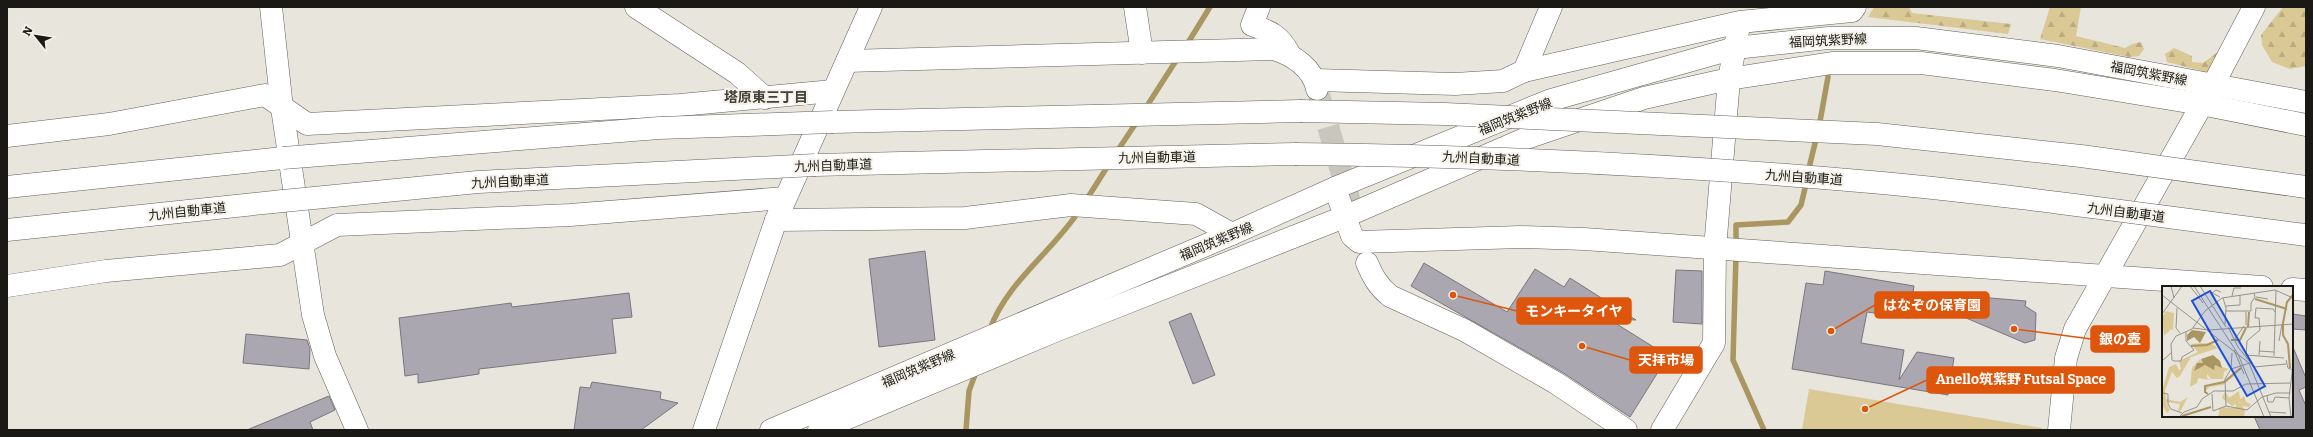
<svg xmlns="http://www.w3.org/2000/svg" width="2313" height="437" font-family="Bitter,'Noto Sans JP',serif">
<style>
.grass{fill:#dac895}
.forest{fill:url(#forest-firs)}
.lines{fill:none;stroke-linecap:round;stroke-linejoin:round}
.stream{stroke:#a99661;stroke-width:5.5}
.building{fill:#aaa7b0;stroke:#79767e}
.minor-tunnel{stroke:#c9c6be;stroke-width:22;stroke-dasharray:22 11;stroke-linecap:butt}
.minor-casing{stroke:#636059;stroke-width:23}
.major-casing{stroke:#636059;stroke-width:23}
.highway-casing{stroke:#636059;stroke-width:23}
.minor{stroke:#fff;stroke-width:22}
.major{stroke:#fff;stroke-width:22}
.highway{stroke:#fff;stroke-width:22}
.highway-bridge-casing{stroke:#636059;stroke-width:23;stroke-linecap:butt}
.highway-bridge{stroke:#fff;stroke-width:22}
.labels{text-anchor:middle;stroke-width:4;stroke-linejoin:round;paint-order:stroke}
.street-label{font-size:13px;fill:#1a1916;stroke:#f5f2e9}
.neighbourhood-label{font-size:14px;font-weight:bold;fill:#43413a;stroke:#f5f2e9}
.inset-river{fill:none;stroke:#a99661;stroke-width:2}
.inset-road{fill:none;stroke:#96938d;stroke-width:1}
.view{fill:#1d4ed8;fill-opacity:0.15;stroke:#1d4ed8;stroke-width:2}
.inset-edge{fill:none;stroke:#1a1916;stroke-width:2}
.leader{fill:none;stroke:#de560c;stroke-width:1.5}
.callout-dot{fill:#de560c;stroke:#f5f2e9;stroke-width:1.5}
.callout{fill:#de560c;stroke:#de560c;stroke-width:1.5}
.callout-label{font-size:14px;text-anchor:middle;font-weight:bold;fill:#fff}
</style>
<defs>
<pattern id="forest-firs" width="22" height="20" patternUnits="userSpaceOnUse"><rect width="22" height="20" fill="#dac895"/><path d="M5 1l3.5 6h-7zM16 11l3.5 6h-7z" fill="#baab80"/></pattern>
</defs>
<rect width="100%" height="100%" fill="#e8e5dc"/>
<polygon class="grass" points="1809,389 2042,428 2041,430 1802,430"/>
<g class="forest">
<polygon points="1874,7 1909,7 1912,13 2011,24 2008,34 1868,17"/>
<polygon points="2050,7 2081,7 2076,36 2125,48 2132,44 2141,42 2144,49 2139,56 2129,57 2040,39"/>
<polygon points="2283,7 2306,7 2306,66 2290,69 2272,62 2262,45 2261,35"/>
<polygon points="2174,48 2192,56 2192,62 2203,63 2223,48 2210,73 2167,62 2165,54"/>
</g>
<g class="lines">
<g class="stream">
<polyline points="1186,46 1210,7"/>
<polyline points="1145,109 1179,56"/>
<polyline points="1819,127 1828,77"/>
<polyline points="1116,153 1138,120"/>
<polyline points="1808,172 1817,135"/>
<polyline points="1085,202 1109,164"/>
<polyline points="1736,246 1736,225 1788,222 1801,205 1807,180"/>
<polyline points="1736,255 1733,360 1764,430"/>
<path d="M990 329C1007 282 1052 252 1079 211"/>
<polyline points="966,430 969,391 976,372"/>
</g>
</g>
<g class="building">
<polygon points="925,251 935,340 879,347 869,259"/>
<polygon points="1424,263 1507,312 1535,269 1564,287 1570,278 1636,320 1607,318 1668,356 1630,417 1562,372 1411,286"/>
<polygon points="1676,270 1702,271 1702,324 1673,322"/>
<polygon points="1825,271 1914,286 1909,318 1867,312 1861,343 1904,350 1899,380 1917,352 1954,358 1948,395 1792,369 1806,283 1823,285"/>
<polygon points="629,293 632,317 612,319 616,353 479,369 479,374 418,383 418,374 405,376 399,318 511,303 512,307"/>
<polygon points="1955,295 2026,301 2025,306 2036,313 2035,340 2025,343 1952,312 1953,309 1946,308"/>
<polygon points="1191,313 1215,375 1193,384 1169,322"/>
<polygon points="2292,314 2306,316 2306,330 2292,329"/>
<polygon points="246,334 307,340 310,349 309,369 243,363"/>
<polygon points="2292,345 2306,378 2306,387 2299,390 2306,406 2306,430 2260,430 2254,416 2292,416"/>
<polygon points="592,382 661,392 660,399 678,403 641,430 574,430 580,387 590,388"/>
<polygon points="329,396 335,410 310,422 313,430 247,430"/>
</g>
<g class="lines">
<polyline class="minor-tunnel" points="1319,95 1350,202"/>
<g class="minor-casing">
<g id="minor">
<polyline points="271,7 282,108 313,315 325,356 357,430"/>
<polyline points="636,7 737,73 765,98"/>
<polyline points="1135,7 1142,53"/>
<path d="M1259 7 1252 25C1271 32 1279 35 1289 53"/>
<path d="M847 61 1274 49C1293 55 1313 68 1317 89"/>
<polyline points="1524,71 1551,7"/>
<polyline points="1316,80 1455,84 1503,81 1524,71 1740,22 1852,11 1855,7"/>
<polyline points="7,136 109,124 265,95 307,124 680,105 833,91"/>
<polyline points="1335,188 1352,236 1359,242 1521,237 1584,239 2262,287"/>
<polyline points="776,220 965,218 1071,205 1196,214 1232,234"/>
<path d="M1367 263C1373 277 1378 286 1390 296L1464 330 1556 383 1626 430"/>
<polyline points="7,286 106,271 280,255 337,225 570,215 785,198"/>
<polyline points="2292,289 2306,290"/>
<polyline points="704,430 776,220 871,7"/>
<polyline points="1662,430 1714,343 1715,249 1729,79 1738,31"/>
<polyline points="2059,430 2066,358 2075,329 2213,85 2254,7"/>
</g>
</g>
<g class="major-casing">
<g id="major">
<polyline points="771,430 1232,234 1335,188 1551,100 1735,48 1828,38 1916,38 2058,56 2306,102"/>
<polyline points="819,430 1055,331 1344,217 1529,137 1644,98 1729,79 1832,63 1921,63 2055,80 2201,104 2306,125"/>
</g>
</g>
<g class="highway-casing">
<g id="highway">
<polyline points="833,122 1300,111"/>
<polyline points="815,165 1295,154"/>
<polyline points="7,187 283,158"/>
<polyline points="7,230 283,201"/>
</g>
</g>
<use href="#minor" class="minor"/>
<use href="#major" class="major"/>
<use href="#highway" class="highway"/>
<g class="highway-bridge-casing">
<g id="highway-bridge">
<polyline points="1300,111 1445,114 1877,134 2081,156 2306,187"/>
<path d="M1295 154C1487 156 1679 165 1871 182 2016 195 2161 217 2306 235"/>
<polyline points="283,158 659,128 833,122"/>
<polyline points="283,201 478,182 815,165"/>
</g>
</g>
<use href="#highway-bridge" class="highway-bridge"/>
</g>
<g class="labels">
<g class="street-label">
<text transform="translate(1828 40) rotate(-3)" y="5">福岡筑紫野線</text>
<text transform="translate(2149 73) rotate(11)" y="5">福岡筑紫野線</text>
<text transform="translate(1515 116) rotate(-22)" y="5">福岡筑紫野線</text>
<text transform="translate(1157 157) rotate(-1)" y="5">九州自動車道</text>
<text transform="translate(1481 158) rotate(3)" y="5">九州自動車道</text>
<text transform="translate(833 165) rotate(-2)" y="5">九州自動車道</text>
<text transform="translate(1804 177) rotate(4)" y="5">九州自動車道</text>
<text transform="translate(510 181) rotate(-3)" y="5">九州自動車道</text>
<text transform="translate(187 211) rotate(-6)" y="5">九州自動車道</text>
<text transform="translate(2126 212) rotate(7)" y="5">九州自動車道</text>
<text transform="translate(1216 241) rotate(-23)" y="5">福岡筑紫野線</text>
<text transform="translate(918 368) rotate(-23)" y="5">福岡筑紫野線</text>
</g>
<g class="neighbourhood-label">
<text x="766" y="102">塔原東三丁目</text>
</g>
</g>
<g transform="translate(2162 286)">
<rect width="131" height="131" fill="#e8e5dc"/>
<path d="M4 25 12 27 11 43 13 45 9 43 2 50 0 31ZM40 57 50 58 56 62 29 71 18 90 15 92 10 86 3 104 4 113 18 116 26 111 18 126 16 124 18 118 4 116 8 124 5 127 0 119V105L7 81 14 78 17 84 19 83 17 75 36 66 29 58ZM38 73 41 77H35L34 83 43 79 52 83 53 79 67 83 62 86 61 93H49L45 88V92L48 94 36 92 35 97 28 101 30 82ZM70 88 72 90 61 99 47 101 42 107V100L64 95ZM63 105 67 112 77 105 78 113 82 110 84 116 89 118 87 121 81 120 78 116 70 120 60 112Z" fill="#dac895"/>
<path d="M74 117H79L83 125 82 131H56L58 121 74 122Z" fill="#dac895"/>
<path d="M30 44 44 46 38 57 32 51 25 55V49ZM51 69 58 75 60 82 53 79 52 84 43 79 32 85 35 77H41L39 73Z" fill="#a99661"/>
<path class="inset-river" d="M93 13 125 23M86 41 87 26M69 54H78L84 42M29 60 45 59 56 54M127 70 128 82M127 70 126 58 121 49V37L125 16 131 9M46 108 43 106V100L62 96 79 82M20 130 49 121"/>
<path class="inset-road" d="M9 0 12 12M28 0 41 17M32 0 76 68 102 131M38 0 64 41M0 9 87 77 109 131M70 10 72 2H79M58 11 50 7 54 4 59 6M94 11 106 13M61 12 64 22 63 38M64 20 78 19V9M15 22 14 42 18 47M64 25H89V17L93 11 92 7M84 26V39M0 28 20 0M66 41 76 61M31 42 47 44 131 38M24 46V55L32 64 20 71 19 75H12L10 74 9 58 14 50 30 43 43 25 60 12 113 4 131 12M73 53 82 40M117 55 120 38M76 61 92 81 124 78M72 64 82 88M97 65 112 66M84 69 85 55 98 44 97 32H93L94 22 111 23 113 26M84 69 122 72M97 69 98 55M112 70 114 4M124 74 126 82 131 84M0 75 9 67M69 83 88 77M0 107 6 108V118L9 123 20 127M50 108 51 125 64 120 85 124 100 111 114 107H128M105 110 106 116H111L113 111 127 112M64 120 63 93 69 83 70 67M107 126 124 127M17 131 22 126 35 121 40 113 52 105H71L84 98 128 97M129 131 127 112 131 79V26"/>
<path class="view" d="M48 5 103 100 85 110 30 15Z"/>
<rect width="131" height="131" class="inset-edge"/>
</g>
<path class="leader" d="M1831 331L1875 305M1453 295L1517 311M2014 329L2091 339M1582 346L1630 360M1865 409L1927 380"/>
<g class="callout-dot">
<circle cx="1831" cy="331" r="4"/>
<circle cx="1453" cy="295" r="4"/>
<circle cx="2014" cy="329" r="4"/>
<circle cx="1582" cy="346" r="4"/>
<circle cx="1865" cy="409" r="4"/>
</g>
<g class="callout">
<rect x="1875" y="292" width="114" height="26" rx="4"/>
<rect x="1517" y="298" width="114" height="26" rx="4"/>
<rect x="2091" y="326" width="58" height="26" rx="4"/>
<rect x="1630" y="347" width="72" height="26" rx="4"/>
<rect x="1927" y="367" width="187" height="26" rx="4"/>
</g>
<g class="callout-label">
<text x="1932" y="310">はなぞの保育園</text>
<text x="1574" y="316">モンキータイヤ</text>
<text x="2120" y="344">銀の壺</text>
<text x="1666" y="365">天拝市場</text>
<text x="2021" y="384">Anello筑紫野 Futsal Space</text>
</g>
<rect width="2313" height="437" fill="none" stroke="#1a1916" stroke-width="16"/>
<g transform="translate(36 36) rotate(300)" stroke="#f5f2e9" stroke-width="3" paint-order="stroke">
<path d="M0-3L7 15L0 10L-7 15Z" fill="#1a1916"/>
<text y="-6" font-size="11" font-weight="bold" text-anchor="middle" fill="#1a1916">N</text>
</g>
</svg>
